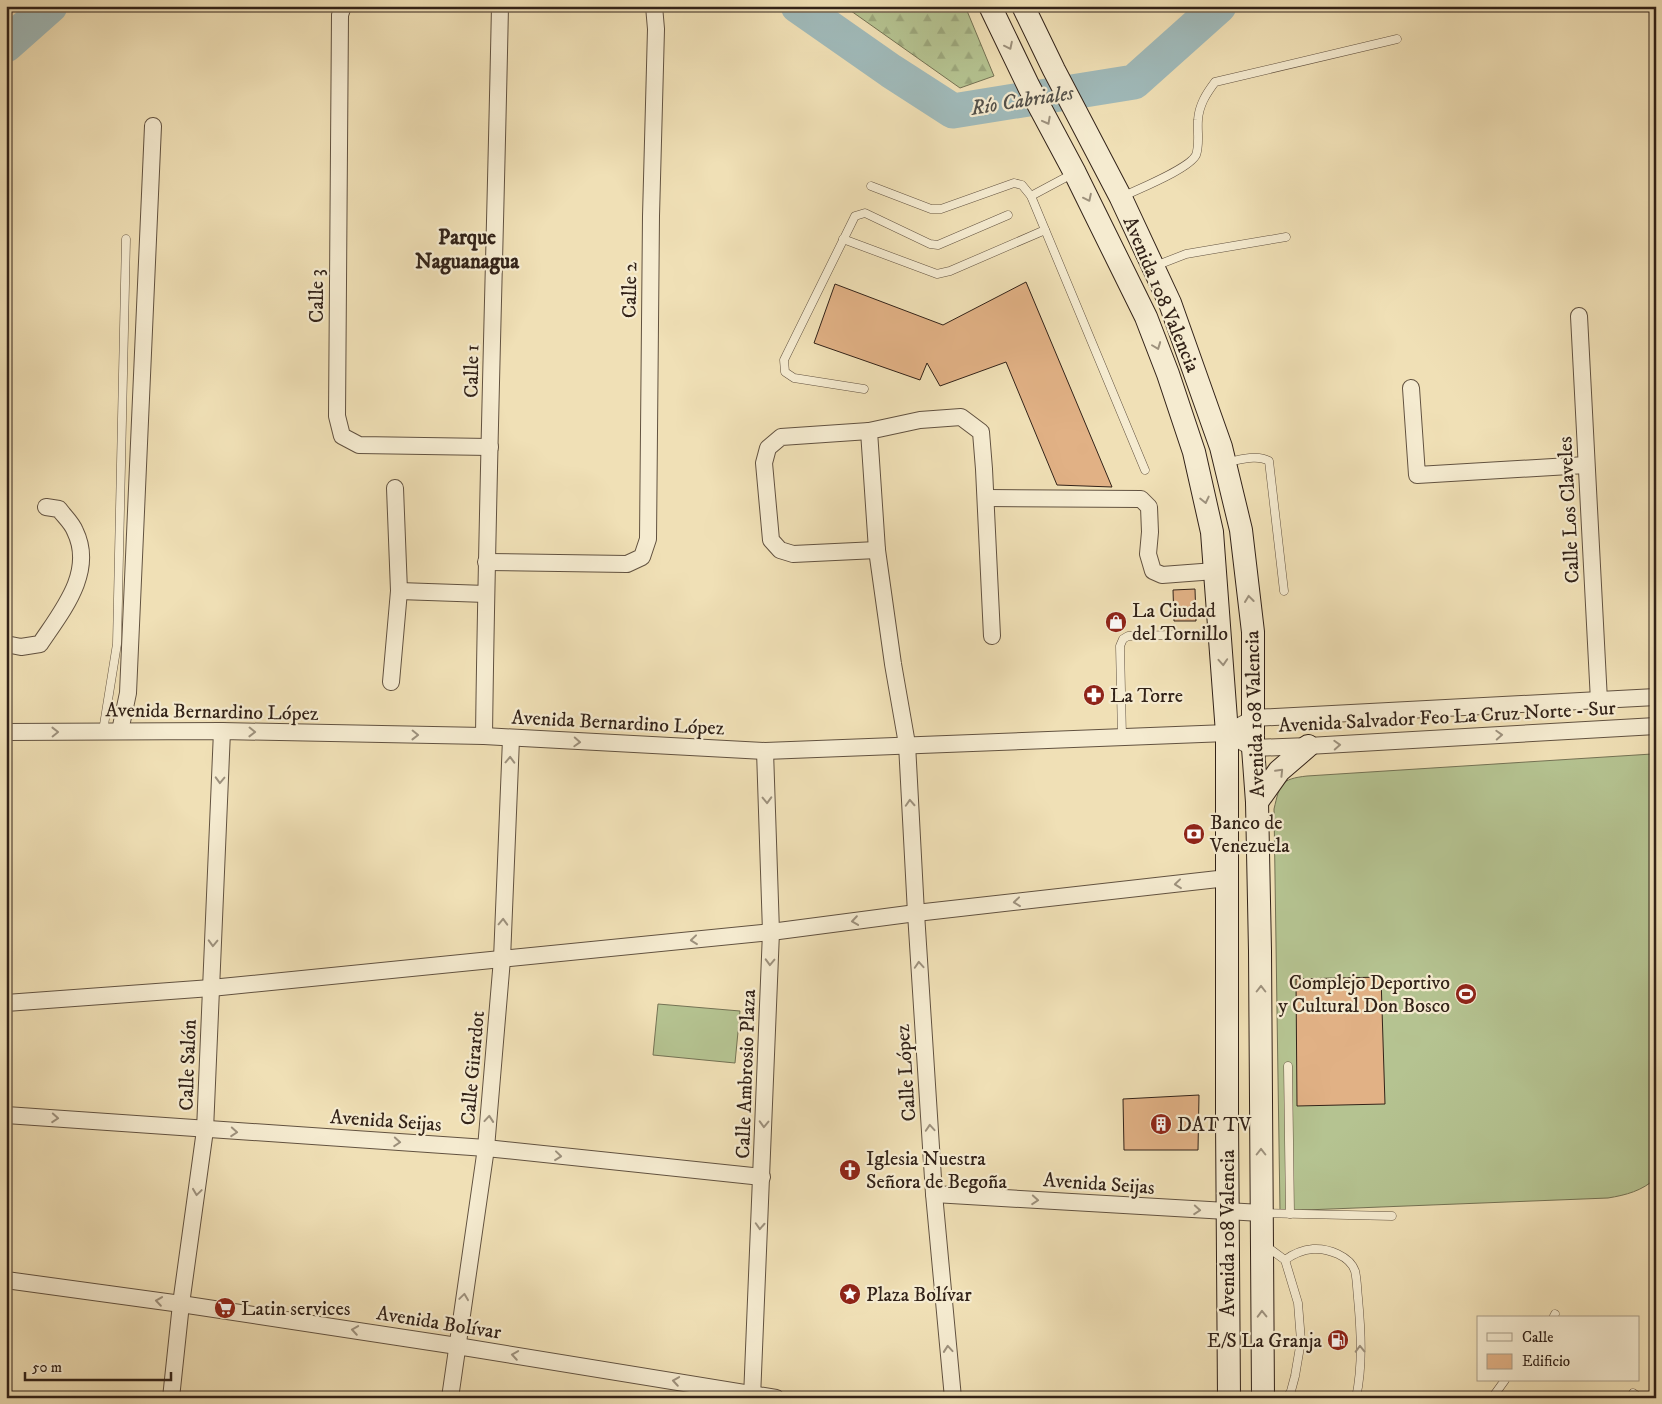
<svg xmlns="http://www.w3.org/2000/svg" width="1662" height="1404" font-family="'IM FELL DW Pica',serif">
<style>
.forest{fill:url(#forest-firs);stroke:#747254}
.pitch{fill:#b5c391;stroke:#747254}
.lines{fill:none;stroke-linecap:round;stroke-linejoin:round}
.river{stroke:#a0baba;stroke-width:35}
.building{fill:#e1b185;stroke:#322218}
.lane-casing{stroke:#625240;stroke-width:9}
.street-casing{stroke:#625240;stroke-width:18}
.secondary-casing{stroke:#322218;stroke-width:24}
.lane{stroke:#f5ebd0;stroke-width:8}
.street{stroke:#f5ebd0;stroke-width:16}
.secondary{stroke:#f5ebd0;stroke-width:22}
.oneway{stroke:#9d917d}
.labels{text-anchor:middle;stroke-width:4.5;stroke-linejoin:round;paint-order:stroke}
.street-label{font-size:20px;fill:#322218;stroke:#f5ebd0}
.poi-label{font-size:20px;fill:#322218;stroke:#f5ebd0;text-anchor:start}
.water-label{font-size:21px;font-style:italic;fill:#535049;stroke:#f5ebd0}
.neighbourhood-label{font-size:21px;font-weight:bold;fill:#322218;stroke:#f5ebd0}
</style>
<defs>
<pattern id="forest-firs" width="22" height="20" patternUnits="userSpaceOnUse" patternTransform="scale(1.25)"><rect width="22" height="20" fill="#b5c391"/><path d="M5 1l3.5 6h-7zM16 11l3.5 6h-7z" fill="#9ca77c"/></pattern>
</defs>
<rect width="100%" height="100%" fill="#f0e0b6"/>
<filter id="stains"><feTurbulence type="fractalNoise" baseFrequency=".004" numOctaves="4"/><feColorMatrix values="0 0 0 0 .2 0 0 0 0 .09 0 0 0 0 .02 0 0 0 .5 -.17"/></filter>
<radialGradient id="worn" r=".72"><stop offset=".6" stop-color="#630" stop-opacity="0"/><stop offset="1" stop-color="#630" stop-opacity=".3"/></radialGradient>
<polygon class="forest" points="844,6 965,6 994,76 960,88"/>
<g class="pitch">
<path d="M1652 754 1656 810V1178C1642 1191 1626 1195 1608 1198L1280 1211 1274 809C1280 784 1280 779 1307 776Z"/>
<polygon points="658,1004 740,1011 735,1063 653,1055"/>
</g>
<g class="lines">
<g class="river">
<polyline points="798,6 891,71 953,111 1134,82 1219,6"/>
<polyline points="6,45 50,6"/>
</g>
</g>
<g class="building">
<polygon points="1026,282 1112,487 1057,485 1006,362 940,386 927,363 920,380 814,343 835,284 943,325"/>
<polygon points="1195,589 1196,621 1174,621 1173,590"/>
<polygon points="1381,977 1385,1104 1297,1106 1296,979"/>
<polygon points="1199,1095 1198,1150 1124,1150 1123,1099"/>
</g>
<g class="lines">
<g class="lane-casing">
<g id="lane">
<polyline points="871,186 931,209 941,209 1014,183 1022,185 1031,196 1145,470"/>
<polyline points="1031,196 1074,173"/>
<path d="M1122 197C1138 189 1189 169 1196 155 1200 144 1197 131 1198 120 1199 105 1206 94 1215 82L1397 39"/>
<polyline points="843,239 937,274 950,271 1045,230"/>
<polyline points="1155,266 1186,254 1286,237"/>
<polyline points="864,389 794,378 785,372 784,360 855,216 865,213 930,244 938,245 1008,215"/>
<path d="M1227 462C1240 460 1257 454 1269 461L1284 591"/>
<polyline points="103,731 117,644 126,239"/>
<polyline points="1122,737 1120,646 1123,639 1128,636 1216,634"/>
<polyline points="1288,1066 1290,1214"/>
<polyline points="1264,1213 1392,1216"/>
<polyline points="1266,1246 1285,1260 1298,1303 1301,1341 1295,1376 1291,1391 1287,1398"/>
<path d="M1285 1260C1293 1254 1302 1250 1313 1249 1328 1248 1350 1256 1355 1271 1357 1279 1357 1289 1358 1298 1361 1331 1363 1365 1356 1398"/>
<polyline points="1553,1318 1555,1314"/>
<polyline points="1633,1393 1640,1398"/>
<polyline points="1492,1398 1505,1380"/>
</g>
</g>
<g class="street-casing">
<g id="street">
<polyline points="343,6 340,15 337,416 342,436 359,445 490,447"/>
<polyline points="1579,316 1599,701"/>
<polyline points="1411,388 1417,475 1586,465"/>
<polyline points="869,431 781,437 768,448 764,463 771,540 780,550 793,554 877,550"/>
<polyline points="986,498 1141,499 1149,507 1150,532 1148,554 1153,571 1162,575 1215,571"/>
<polyline points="486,562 627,564 642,557 648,539 651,216 656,29 654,6"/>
<polyline points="399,591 486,594"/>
<path d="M6 644 21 647 40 644C62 611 95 572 75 531 72 523 64 516 59 509L46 507"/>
<polyline points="391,682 399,591 395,488"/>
<polyline points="120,731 128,693 153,126"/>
<polyline points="6,732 222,731 484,736 765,751 1227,733 1254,718 1656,697"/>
<polyline points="1227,733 1253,748 1308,746 1656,726"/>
<path d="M484 736C487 493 495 250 500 6"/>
<polyline points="6,1003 211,988 771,932 916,913 1227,878"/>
<polyline points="6,1115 486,1148 762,1177"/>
<polyline points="934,1194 1261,1213"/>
<polyline points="6,1280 181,1304 457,1346 776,1398"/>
<polyline points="171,1398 181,1304 205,1130 222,731"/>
<polyline points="450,1398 486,1148 502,959 511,739"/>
<polyline points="752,1398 771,932 765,751"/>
<polyline points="953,1398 934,1194 916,913 907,744 893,664 877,550 869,431 920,420 961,417 981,432 984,469 992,636"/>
</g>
</g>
<g class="secondary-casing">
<g id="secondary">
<polyline points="990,6 1029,87 1075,173 1146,317 1168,374 1194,452 1212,532 1227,733 1227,1119 1229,1398"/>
<polyline points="1023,6 1054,70 1121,198 1170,303 1221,447 1241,530 1253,632 1253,748 1257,802 1260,951 1263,1398"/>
<polyline points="1257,802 1279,771 1308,746"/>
</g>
</g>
<use href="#lane" class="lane"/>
<use href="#street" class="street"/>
<use href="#secondary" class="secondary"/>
</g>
<defs><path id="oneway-chevron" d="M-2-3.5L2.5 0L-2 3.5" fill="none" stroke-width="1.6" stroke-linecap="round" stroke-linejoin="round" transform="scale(1.25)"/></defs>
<g class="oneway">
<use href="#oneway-chevron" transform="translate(1009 46) rotate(64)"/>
<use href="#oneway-chevron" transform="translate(1047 121) rotate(62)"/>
<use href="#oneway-chevron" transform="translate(1088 198) rotate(64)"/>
<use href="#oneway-chevron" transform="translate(1157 346) rotate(69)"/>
<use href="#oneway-chevron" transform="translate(1205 500) rotate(77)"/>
<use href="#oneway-chevron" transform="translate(1249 599) rotate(-97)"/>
<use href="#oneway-chevron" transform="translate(1223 662) rotate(86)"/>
<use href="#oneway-chevron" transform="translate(55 732) rotate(-1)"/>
<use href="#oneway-chevron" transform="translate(252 732) rotate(1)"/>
<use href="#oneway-chevron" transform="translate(415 735) rotate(1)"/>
<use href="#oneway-chevron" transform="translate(1499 735) rotate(-3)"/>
<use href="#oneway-chevron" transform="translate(577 742) rotate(3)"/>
<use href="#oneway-chevron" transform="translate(1337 745) rotate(-3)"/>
<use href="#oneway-chevron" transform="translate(510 760) rotate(-88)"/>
<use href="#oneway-chevron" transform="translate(1280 772) rotate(-46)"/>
<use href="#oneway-chevron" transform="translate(220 780) rotate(92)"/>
<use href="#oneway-chevron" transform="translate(767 800) rotate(88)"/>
<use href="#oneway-chevron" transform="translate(910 803) rotate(-93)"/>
<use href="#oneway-chevron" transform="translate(1178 884) rotate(174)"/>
<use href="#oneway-chevron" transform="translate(1017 902) rotate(174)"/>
<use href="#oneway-chevron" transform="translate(855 921) rotate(172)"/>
<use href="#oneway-chevron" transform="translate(503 922) rotate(-88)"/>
<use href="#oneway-chevron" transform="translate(694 940) rotate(174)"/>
<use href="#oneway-chevron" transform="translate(213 943) rotate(92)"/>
<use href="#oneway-chevron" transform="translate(770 962) rotate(92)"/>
<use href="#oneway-chevron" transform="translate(919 965) rotate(-94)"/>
<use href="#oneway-chevron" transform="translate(1261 989) rotate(-90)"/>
<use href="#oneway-chevron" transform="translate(55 1118) rotate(4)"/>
<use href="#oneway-chevron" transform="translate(489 1119) rotate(-85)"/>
<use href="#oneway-chevron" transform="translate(764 1124) rotate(92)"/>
<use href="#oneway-chevron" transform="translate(930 1128) rotate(-94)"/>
<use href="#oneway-chevron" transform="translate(234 1132) rotate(4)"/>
<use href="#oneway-chevron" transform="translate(397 1142) rotate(4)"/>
<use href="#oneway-chevron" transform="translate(1261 1152) rotate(-90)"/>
<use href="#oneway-chevron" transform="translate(558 1156) rotate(6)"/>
<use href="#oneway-chevron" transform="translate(197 1192) rotate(98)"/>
<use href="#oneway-chevron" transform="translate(1035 1200) rotate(4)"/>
<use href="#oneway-chevron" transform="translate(1197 1210) rotate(4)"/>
<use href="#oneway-chevron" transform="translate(760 1226) rotate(93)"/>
<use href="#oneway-chevron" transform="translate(464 1297) rotate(-82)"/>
<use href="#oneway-chevron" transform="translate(159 1301) rotate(-172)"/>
<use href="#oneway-chevron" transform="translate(1262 1314) rotate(-91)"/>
<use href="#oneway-chevron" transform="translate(355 1330) rotate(-171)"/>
<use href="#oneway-chevron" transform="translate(948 1349) rotate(-95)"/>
<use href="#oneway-chevron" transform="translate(1360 1349) rotate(-91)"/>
<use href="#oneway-chevron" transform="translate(515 1355) rotate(-171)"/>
<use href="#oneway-chevron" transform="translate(676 1381) rotate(-171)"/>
</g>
<defs>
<g id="shop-disc" transform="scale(1.125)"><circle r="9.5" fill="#8f2418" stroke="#f5ebd0"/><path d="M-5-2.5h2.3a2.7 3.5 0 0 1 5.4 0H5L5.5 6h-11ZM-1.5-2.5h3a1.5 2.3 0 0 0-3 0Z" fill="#fff"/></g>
<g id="pharmacy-disc" transform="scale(1.125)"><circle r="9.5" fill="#8f2418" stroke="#f5ebd0"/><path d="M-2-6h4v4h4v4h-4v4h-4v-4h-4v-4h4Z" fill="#fff"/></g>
<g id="bank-disc" transform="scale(1.125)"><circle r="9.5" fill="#8f2418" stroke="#f5ebd0"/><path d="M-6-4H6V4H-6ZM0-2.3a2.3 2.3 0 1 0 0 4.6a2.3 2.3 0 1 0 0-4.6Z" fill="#fff"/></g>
<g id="stadium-disc" transform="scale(1.125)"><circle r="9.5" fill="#8f2418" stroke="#f5ebd0"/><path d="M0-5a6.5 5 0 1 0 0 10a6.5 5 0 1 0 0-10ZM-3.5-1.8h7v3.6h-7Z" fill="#fff"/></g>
<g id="building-disc" transform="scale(1.125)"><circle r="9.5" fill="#8f2418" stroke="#f5ebd0"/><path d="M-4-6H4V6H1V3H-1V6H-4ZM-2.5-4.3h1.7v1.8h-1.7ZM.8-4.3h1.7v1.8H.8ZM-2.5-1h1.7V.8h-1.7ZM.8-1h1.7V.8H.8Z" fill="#fff"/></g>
<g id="church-disc" transform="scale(1.125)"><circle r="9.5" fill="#8f2418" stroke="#f5ebd0"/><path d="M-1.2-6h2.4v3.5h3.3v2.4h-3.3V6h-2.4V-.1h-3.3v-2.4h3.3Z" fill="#fff"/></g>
<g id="sight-disc" transform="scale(1.125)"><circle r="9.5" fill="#8f2418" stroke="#f5ebd0"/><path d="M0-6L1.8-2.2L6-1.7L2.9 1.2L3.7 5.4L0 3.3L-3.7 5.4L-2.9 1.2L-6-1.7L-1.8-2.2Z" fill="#fff"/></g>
<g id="supermarket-disc" transform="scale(1.125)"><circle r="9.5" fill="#8f2418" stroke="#f5ebd0"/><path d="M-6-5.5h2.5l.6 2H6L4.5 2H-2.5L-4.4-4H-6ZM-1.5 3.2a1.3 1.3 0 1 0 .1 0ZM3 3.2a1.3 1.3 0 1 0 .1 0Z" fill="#fff"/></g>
<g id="fuel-disc" transform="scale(1.125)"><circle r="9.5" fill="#8f2418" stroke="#f5ebd0"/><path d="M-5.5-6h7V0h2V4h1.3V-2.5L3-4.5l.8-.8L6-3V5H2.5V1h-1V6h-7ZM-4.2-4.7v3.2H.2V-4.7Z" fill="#fff"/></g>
</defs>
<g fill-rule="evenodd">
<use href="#shop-disc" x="1116" y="622"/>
<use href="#pharmacy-disc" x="1094" y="695"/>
<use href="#bank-disc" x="1194" y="834"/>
<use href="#stadium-disc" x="1466" y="994"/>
<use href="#building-disc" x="1161" y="1124"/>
<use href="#church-disc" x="850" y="1170"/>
<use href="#sight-disc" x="850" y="1294"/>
<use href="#supermarket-disc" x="225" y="1308"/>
<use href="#fuel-disc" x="1338" y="1340"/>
</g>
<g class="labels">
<g class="street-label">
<text transform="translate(629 290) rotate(-89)" y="7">Calle 2</text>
<text transform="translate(1162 294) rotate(67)" y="7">Avenida 108 Valencia</text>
<text transform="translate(316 296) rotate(-90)" y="7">Calle 3</text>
<text transform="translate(471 371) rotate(-89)" y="7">Calle 1</text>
<text transform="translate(1568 510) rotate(-93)" y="7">Calle Los Claveles</text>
<text transform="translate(212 711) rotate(1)" y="7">Avenida Bernardino López</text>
<text transform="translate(1254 714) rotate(-92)" y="7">Avenida 108 Valencia</text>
<text transform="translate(1447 716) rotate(-3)" y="7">Avenida Salvador Feo La Cruz Norte - Sur</text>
<text transform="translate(618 722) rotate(3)" y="7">Avenida Bernardino López</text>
<text transform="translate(187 1065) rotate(-88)" y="7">Calle Salón</text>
<text transform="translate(472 1068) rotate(-85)" y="7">Calle Girardot</text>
<text transform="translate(905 1073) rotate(-94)" y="7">Calle López</text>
<text transform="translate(745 1074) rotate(-88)" y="7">Calle Ambrosio Plaza</text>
<text transform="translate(386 1120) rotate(4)" y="7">Avenida Seijas</text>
<text transform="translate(1099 1183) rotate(4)" y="7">Avenida Seijas</text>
<text transform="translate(1227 1233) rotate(-90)" y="7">Avenida 108 Valencia</text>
<text transform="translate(439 1322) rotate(9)" y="7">Avenida Bolívar</text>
</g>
<g class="poi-label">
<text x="1132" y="617">La Ciudad<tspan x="1132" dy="23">del Tornillo</tspan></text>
<text x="1110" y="702">La Torre</text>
<text x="1210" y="829">Banco de<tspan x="1210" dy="23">Venezuela</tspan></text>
<text x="1450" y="989" text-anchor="end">Complejo Deportivo<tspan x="1450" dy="23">y Cultural Don Bosco</tspan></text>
<text x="1177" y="1131">DAT TV</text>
<text x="866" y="1165">Iglesia Nuestra<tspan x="866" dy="23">Señora de Begoña</tspan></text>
<text x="866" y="1301">Plaza Bolívar</text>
<text x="241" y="1315">Latin services</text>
<text x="1322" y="1347" text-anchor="end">E/S La Granja</text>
</g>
<g class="water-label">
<text transform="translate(1022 100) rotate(-9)" y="7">Río Cabriales</text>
</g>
<g class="neighbourhood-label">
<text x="467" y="244">Parque<tspan x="467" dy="24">Naguanagua</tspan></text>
</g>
</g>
<rect width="1662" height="1404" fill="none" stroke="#f0e0b6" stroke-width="25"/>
<rect x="8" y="8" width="1647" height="1389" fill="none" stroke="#322218" stroke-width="2.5"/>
<rect x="12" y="12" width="1637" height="1379" fill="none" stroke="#322218"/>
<rect x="1477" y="1316" width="162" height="65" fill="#f5ebd0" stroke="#a79b86"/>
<rect x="1487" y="1333" width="25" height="8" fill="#f5ebd0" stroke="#a79b86"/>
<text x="1522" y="1342" font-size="15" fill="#322218">Calle</text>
<rect x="1487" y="1354" width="25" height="15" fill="#e1b185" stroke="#a79b86"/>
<text x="1522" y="1366" font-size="15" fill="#322218">Edificio</text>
<path d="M25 1372v8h146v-8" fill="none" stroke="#322218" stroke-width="2.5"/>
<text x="32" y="1372" font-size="15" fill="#322218" stroke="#f5ebd0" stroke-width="4" paint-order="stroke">50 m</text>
<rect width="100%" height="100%" filter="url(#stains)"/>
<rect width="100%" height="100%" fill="url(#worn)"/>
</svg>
